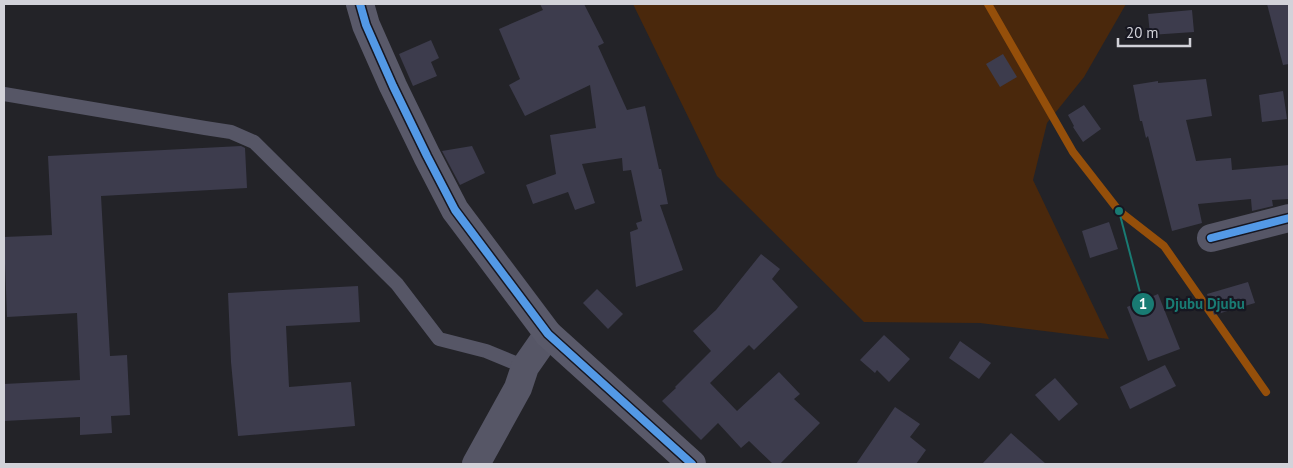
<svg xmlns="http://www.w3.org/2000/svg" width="1293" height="468" font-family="'PT Sans',sans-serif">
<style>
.green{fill:#4a280c}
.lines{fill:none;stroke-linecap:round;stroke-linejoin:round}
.stream{stroke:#954f0a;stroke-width:8}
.building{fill:#3d3c4d}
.lane{stroke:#565666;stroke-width:14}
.street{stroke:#565666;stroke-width:28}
.secondary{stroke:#595969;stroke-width:28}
.cycleway-casing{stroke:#171721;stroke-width:11}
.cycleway{stroke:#5399e6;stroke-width:8}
.leader{fill:none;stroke:#197b73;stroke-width:2}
.callout-dot{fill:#197b73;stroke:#171721;stroke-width:2}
.mark-label{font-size:15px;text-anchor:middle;font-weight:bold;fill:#fff}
.callout-label{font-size:15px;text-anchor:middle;font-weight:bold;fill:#197b73;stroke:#171721;stroke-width:4.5;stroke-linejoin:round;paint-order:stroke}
</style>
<rect width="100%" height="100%" fill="#232328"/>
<polygon class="green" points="633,4 1126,4 1084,77 1047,123 1033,180 1109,339 980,323 864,322 717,176"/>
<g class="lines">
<polyline class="stream" points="988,4 1073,152 1119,211 1164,246 1266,392"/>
</g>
<g class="building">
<polygon points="540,4 584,4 604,43 598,46 627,110 645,106 659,169 661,169 668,204 660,205 683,270 636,287 630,232 638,229 636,223 642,221 631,170 623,171 622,158 582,164 595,203 575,210 568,192 533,204 526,185 556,174 550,135 596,128 590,85 525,116 509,85 520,79 499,29 543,10"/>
<polygon points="1267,4 1289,4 1289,64 1283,65"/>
<polygon points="1192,10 1194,32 1150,35 1148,14"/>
<polygon points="431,40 439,58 431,62 437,76 413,86 399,54"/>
<polygon points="1003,54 1017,77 1000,87 986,64"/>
<polygon points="1206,79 1212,116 1186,120 1196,161 1231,158 1232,170 1289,165 1289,199 1272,200 1273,206 1252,211 1251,199 1198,204 1202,223 1172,231 1148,136 1146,138 1142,121 1140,121 1133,85 1158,81 1158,83"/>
<polygon points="1283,91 1287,119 1262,122 1259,95"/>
<polygon points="1084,105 1101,129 1083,142 1073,127 1074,126 1068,115"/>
<polygon points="241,146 245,148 247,188 101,196 110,356 127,355 130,415 111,416 112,433 80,435 80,417 4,421 4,384 80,380 77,313 7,317 4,237 52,235 48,156"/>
<polygon points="472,146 485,173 460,185 442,151"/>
<polygon points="1109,222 1118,249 1090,258 1082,231"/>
<polygon points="761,254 780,269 772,279 798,307 754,350 749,345 710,383 737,411 779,372 800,394 794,399 820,423 780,464 773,464 749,441 741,448 718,423 701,440 662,401 676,388 675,387 711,351 693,331 716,310"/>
<polygon points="1248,282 1255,303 1214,315 1207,294"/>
<polygon points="358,286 360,322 286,326 289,387 351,382 355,426 238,436 231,362 228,293"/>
<polygon points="597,289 623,314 608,329 583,303"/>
<polygon points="1158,294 1180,349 1148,361 1127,307"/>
<polygon points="884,335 910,359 889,382 877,370 875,373 860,360"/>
<polygon points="960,341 991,363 979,379 949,358"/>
<polygon points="1165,365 1176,386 1130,409 1120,387"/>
<polygon points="1055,378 1078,404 1059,421 1035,395"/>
<polygon points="895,407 920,424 910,437 926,450 916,464 856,464"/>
<polygon points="1011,433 1046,464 982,464"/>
</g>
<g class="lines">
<polyline class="lane" points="4,94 205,128 231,132 254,142 397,284 439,339 486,351 525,367"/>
<g class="street">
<polyline points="1211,238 1289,218"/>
<polyline points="476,464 518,388 525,367 548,334"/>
</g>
<polyline class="secondary" points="360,4 366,25 393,86 427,156 455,210 548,334 692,464"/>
<g class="cycleway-casing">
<g id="cycleway">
<polyline points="360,4 366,25 393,86 427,156 455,210 548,334 692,464"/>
<polyline points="1211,238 1289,218"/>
</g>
</g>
<use href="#cycleway" class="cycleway"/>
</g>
<path class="leader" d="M1119 211L1143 304"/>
<g class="callout-dot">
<circle cx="1119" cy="211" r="5"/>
<circle cx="1143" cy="304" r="12"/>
</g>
<g class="mark-label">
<text x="1143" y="309">1</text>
</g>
<g class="callout-label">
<text x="1205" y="309">Djubu Djubu</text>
</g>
<rect width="1293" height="468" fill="none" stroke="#d2d2d9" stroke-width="10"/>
<path d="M1118 38v8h72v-8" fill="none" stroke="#d2d2d9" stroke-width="2.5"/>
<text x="1126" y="38" font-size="15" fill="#d2d2d9" stroke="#171721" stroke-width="4" paint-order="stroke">20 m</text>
</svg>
